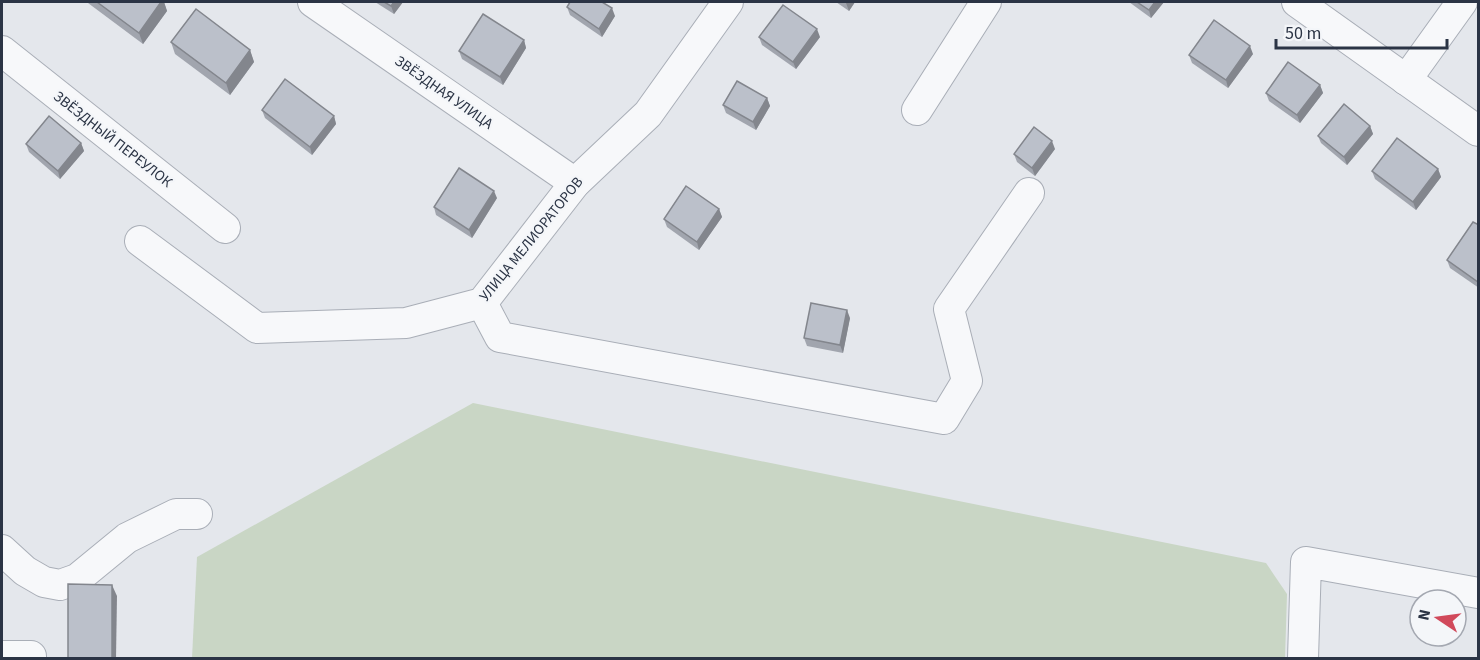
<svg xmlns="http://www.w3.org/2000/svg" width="1480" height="660" font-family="'Source Sans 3',sans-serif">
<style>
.green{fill:#c9d6c5}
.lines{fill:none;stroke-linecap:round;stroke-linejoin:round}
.minor-casing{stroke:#a9aeb7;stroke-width:32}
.minor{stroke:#f7f8fa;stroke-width:30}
.wall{fill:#a1a5ae}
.shaded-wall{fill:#83868d}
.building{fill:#bbc0ca;stroke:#83868d;stroke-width:1.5}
.labels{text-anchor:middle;stroke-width:4.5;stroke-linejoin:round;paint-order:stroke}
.street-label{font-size:15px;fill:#2b3445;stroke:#f4f6f9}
</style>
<rect width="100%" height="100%" fill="#e4e7ec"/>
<polygon class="green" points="473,403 1266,563 1287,594 1285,658 192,658 197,557"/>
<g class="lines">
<g class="minor-casing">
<g id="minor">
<polyline points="313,2 575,183"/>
<polyline points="1297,2 1478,131"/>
<polyline points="2,51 225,228"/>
<polyline points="1406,80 1462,2"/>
<polyline points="917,110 986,2"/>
<polyline points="140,241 257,328 406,323 482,303 575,183 648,114 728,2"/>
<polyline points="482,303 500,337 944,419 967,381 949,309 1029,193"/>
<polyline points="2,550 25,571 44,582 60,585 77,579 127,538 176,514 197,514"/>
<polyline points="2,656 31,656 31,658"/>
<polyline points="1303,658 1306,562 1478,593"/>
</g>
</g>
<use href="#minor" class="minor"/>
</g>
<g class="wall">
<polygon points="87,2 164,2 167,11 143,44 88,3"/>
<polygon points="375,2 403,2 394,14"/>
<polygon points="836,2 855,2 849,11"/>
<polygon points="1129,2 1164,2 1151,18"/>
<polygon points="567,7 615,16 602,37 570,15"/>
<polygon points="759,37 820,37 796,69 762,45"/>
<polygon points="524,40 526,48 503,85 462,59 459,51"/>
<polygon points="171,42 250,50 254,62 230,95 175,54"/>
<polygon points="1253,54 1228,88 1192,63 1189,55"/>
<polygon points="1320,85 1323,93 1300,123 1269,101 1266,93"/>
<polygon points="767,98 770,106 756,130 726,113 723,105"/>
<polygon points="262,110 334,116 336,124 312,155 265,118"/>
<polygon points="1370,126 1373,134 1347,165 1321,143 1318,136"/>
<polygon points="81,143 84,151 60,179 29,152 26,144"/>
<polygon points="1055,149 1035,176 1017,162 1014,154"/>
<polygon points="1438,169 1441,177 1416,210 1375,179 1372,171"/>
<polygon points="497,198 472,238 436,215 434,207"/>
<polygon points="719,209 722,217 699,250 667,227 664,219"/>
<polygon points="1479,225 1479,288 1450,268 1447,260"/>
<polygon points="850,318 843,353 807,346 804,338"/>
</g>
<g class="shaded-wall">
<polygon points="161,2 164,2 167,11 143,44 139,33"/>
<polygon points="394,2 403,2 394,14 391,6"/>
<polygon points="847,2 855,2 849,11 846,3"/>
<polygon points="1155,2 1164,2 1151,18 1149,10"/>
<polygon points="612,8 615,16 602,37 599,29"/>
<polygon points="817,29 820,37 796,69 793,62"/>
<polygon points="524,40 526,48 503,85 500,77"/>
<polygon points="1250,46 1253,54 1228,88 1226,80"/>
<polygon points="250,50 254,62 230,95 226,83"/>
<polygon points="1320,85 1323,93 1300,123 1297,115"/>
<polygon points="767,98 770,106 756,130 753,122"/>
<polygon points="334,116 336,124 312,155 310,147"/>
<polygon points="1370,126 1373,134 1347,165 1344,157"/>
<polygon points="1052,141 1055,149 1035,176 1032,168"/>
<polygon points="81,143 84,151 60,179 58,171"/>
<polygon points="1438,169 1441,177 1416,210 1413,202"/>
<polygon points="494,191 497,198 472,238 469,230"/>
<polygon points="719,209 722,217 699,250 697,242"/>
<polygon points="847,310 850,318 843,353 840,345"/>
<polygon points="112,585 117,596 116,658 112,658"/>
</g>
<g class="building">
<polygon points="97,2 161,2 139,33"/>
<polygon points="384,2 394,2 391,6"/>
<polygon points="570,2 602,2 612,8 599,29 567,7"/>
<polygon points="1137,2 1155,2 1149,10"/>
<polygon points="783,5 817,29 793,62 759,37"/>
<polygon points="196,9 250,50 226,83 171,42"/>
<polygon points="483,14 524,40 500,77 459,51"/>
<polygon points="1214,20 1250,46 1226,80 1189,55"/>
<polygon points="1288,62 1320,85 1297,115 1266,93"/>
<polygon points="285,79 334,116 310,147 262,110"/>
<polygon points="737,81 767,98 753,122 723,105"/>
<polygon points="1344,104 1370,126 1344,157 1318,136"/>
<polygon points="49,116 81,143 58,171 26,144"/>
<polygon points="1034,127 1052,141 1032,168 1014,154"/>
<polygon points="1397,138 1438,169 1413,202 1372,171"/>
<polygon points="459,168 494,191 469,230 434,207"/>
<polygon points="686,186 719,209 697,242 664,219"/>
<polygon points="1473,222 1479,225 1478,282 1447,260"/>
<polygon points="811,303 847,310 840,345 804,338"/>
<polygon points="68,584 112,585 112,658 68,658"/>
</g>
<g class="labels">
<g class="street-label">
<text transform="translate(444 92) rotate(35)" y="5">ЗВЁЗДНАЯ УЛИЦА</text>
<text transform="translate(113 139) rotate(38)" y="5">ЗВЁЗДНЫЙ ПЕРЕУЛОК</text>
<text transform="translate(531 239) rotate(-51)" y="5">УЛИЦА МЕЛИОРАТОРОВ</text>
</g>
</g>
<rect width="1480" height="660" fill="none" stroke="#2b3445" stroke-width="6"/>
<g transform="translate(1438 618) rotate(283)"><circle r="28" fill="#f4f6f9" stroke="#a4a8b1" stroke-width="1.5"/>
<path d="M0-4.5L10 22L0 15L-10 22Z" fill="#d1495b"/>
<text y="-9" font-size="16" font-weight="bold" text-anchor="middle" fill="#2b3445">N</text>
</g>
<path d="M1276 39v9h171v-9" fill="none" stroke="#2b3445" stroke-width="3"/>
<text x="1285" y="39" font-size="18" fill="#2b3445" stroke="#f4f6f9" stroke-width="4.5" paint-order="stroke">50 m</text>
</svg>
